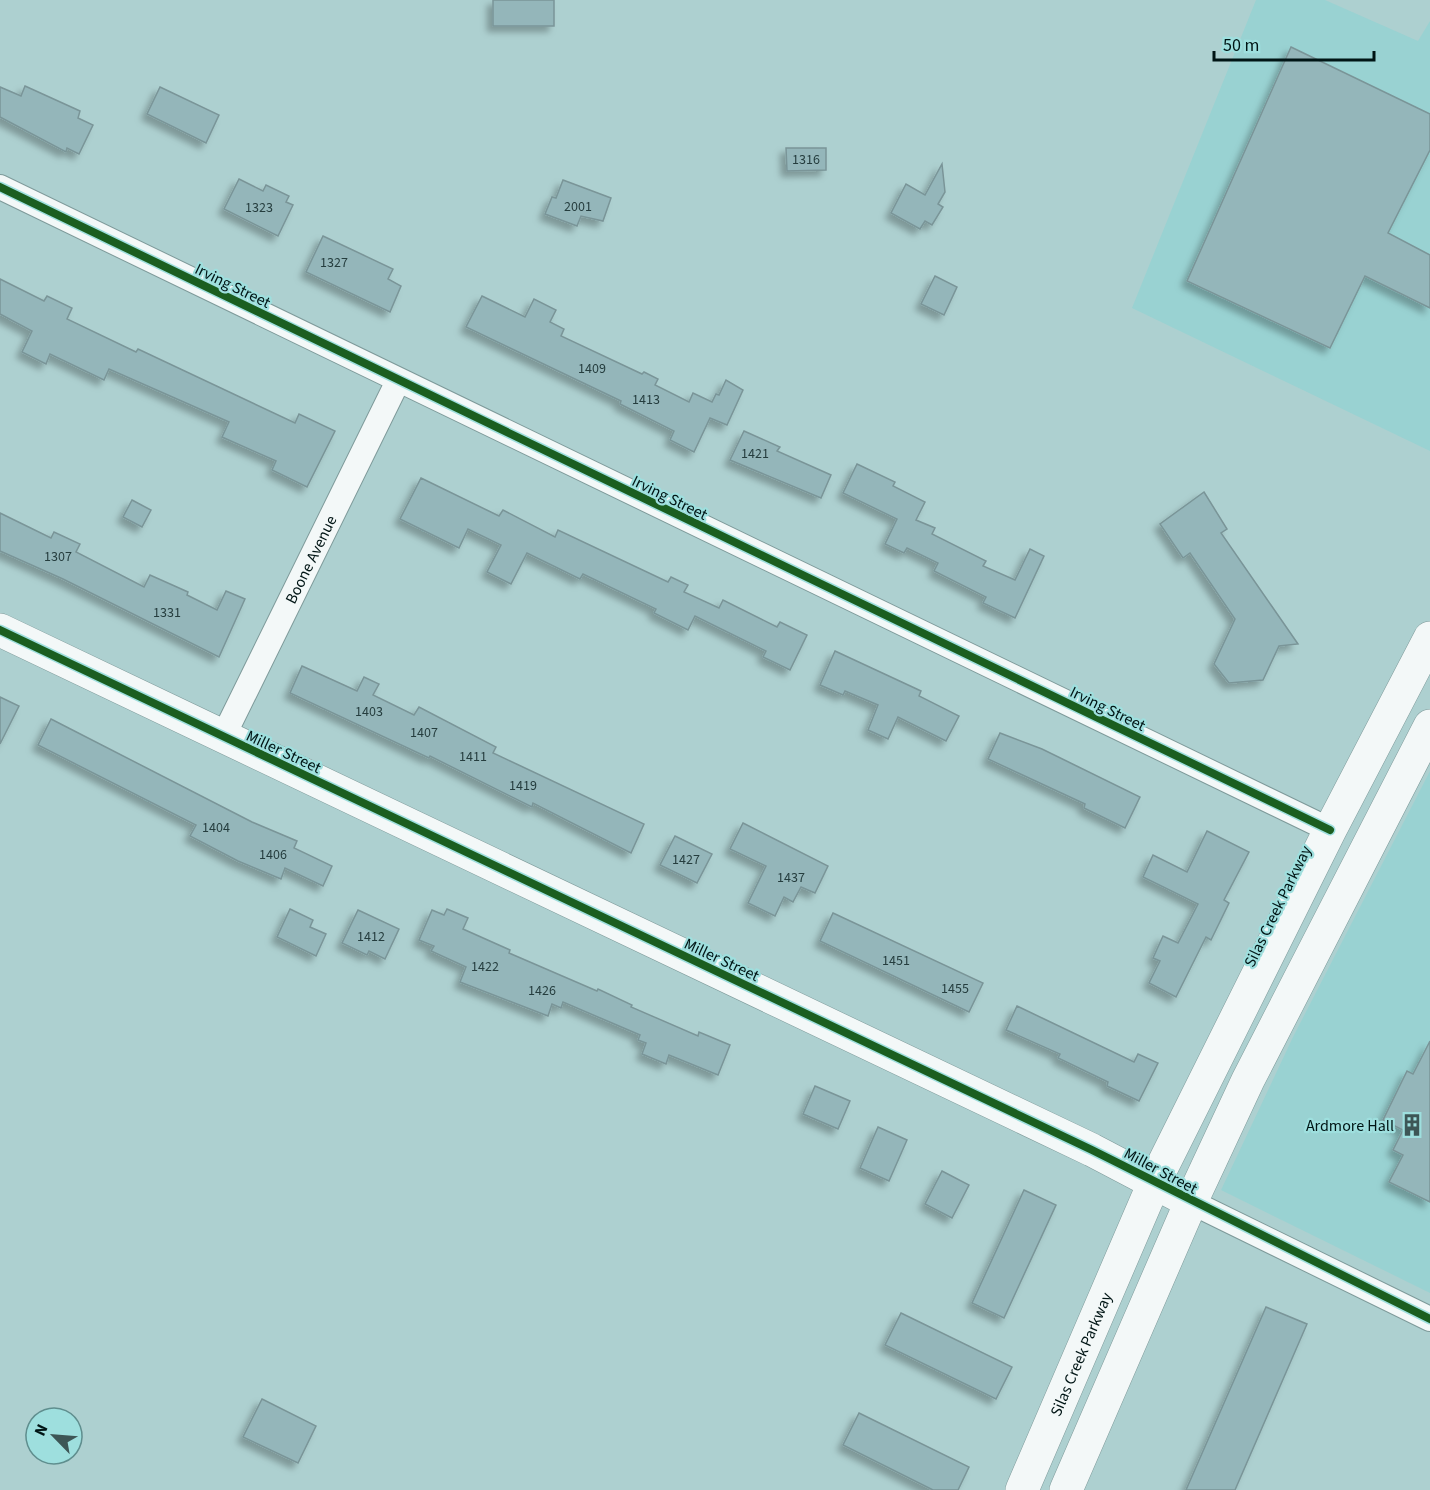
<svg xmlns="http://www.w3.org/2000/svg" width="1430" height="1490" font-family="'Source Sans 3',sans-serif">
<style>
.built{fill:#99d2d2}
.building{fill:#94b6ba;stroke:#7a9598;stroke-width:1.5;filter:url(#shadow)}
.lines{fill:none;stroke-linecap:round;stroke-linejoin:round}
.street-casing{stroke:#7e9a9a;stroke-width:26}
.secondary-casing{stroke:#7e9a9a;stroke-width:34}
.primary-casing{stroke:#7e9a9a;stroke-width:34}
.street{stroke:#f3f8f8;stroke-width:24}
.secondary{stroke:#f3f8f8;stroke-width:33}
.primary{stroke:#f3f8f8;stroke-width:33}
.cycleway-casing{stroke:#9edfde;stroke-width:11}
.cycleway{stroke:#1b5e20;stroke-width:8}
.labels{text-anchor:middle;stroke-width:4.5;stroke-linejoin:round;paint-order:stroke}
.number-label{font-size:14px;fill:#253d3e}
.street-label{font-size:16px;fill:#001515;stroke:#9edfde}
.poi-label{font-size:16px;fill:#001515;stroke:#9edfde;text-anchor:end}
</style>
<defs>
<filter id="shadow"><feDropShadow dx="-5.5" dy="5.5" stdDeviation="3" flood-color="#0004"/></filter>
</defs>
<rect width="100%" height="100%" fill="#add0d0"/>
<g class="built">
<polygon points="1256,0 1325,0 1418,41 1430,21 1430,451 1132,308"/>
<polygon points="1430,771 1430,1293 1221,1190 1293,1037"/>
</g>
<g class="building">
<rect x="493" y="0" width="61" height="26"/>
<polygon points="1291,47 1430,114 1430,150 1388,233 1430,255 1430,308 1365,276 1330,348 1187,281"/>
<polygon points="25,86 80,111 78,118 93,125 79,154 67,148 66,152 0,117 0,87 21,96"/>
<polygon points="160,87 219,115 206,143 147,114"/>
<polygon points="786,148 826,148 826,170 787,171"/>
<polygon points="942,164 945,192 938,204 943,207 932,225 925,221 920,229 891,213 906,184 925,195"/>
<polygon points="239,179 263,191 266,185 289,196 286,202 293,205 278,236 224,209"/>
<polygon points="563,180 611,198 603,221 581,216 577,226 545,214 552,197 556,198"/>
<polygon points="323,236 393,269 388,279 401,286 390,312 306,272"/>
<polygon points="935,276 957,287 944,315 921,304"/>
<polygon points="0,279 44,301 47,296 72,308 67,319 136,352 138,349 295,423 299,414 335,431 307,487 272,470 276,461 222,437 229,422 109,369 104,380 50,354 46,364 22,352 32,331 0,314"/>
<polygon points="482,296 525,317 534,299 556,310 550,322 564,329 561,336 642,374 644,372 658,379 655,385 689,402 693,393 712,402 716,394 719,395 726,380 743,390 727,425 710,418 694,452 670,440 674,431 620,404 621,401 466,327"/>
<polygon points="744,431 780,447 777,451 831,475 821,498 730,460"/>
<polygon points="857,464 895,482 893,486 925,502 916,520 935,528 932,534 986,561 983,566 1015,580 1030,549 1044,556 1015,618 983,603 986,597 934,571 938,563 907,548 904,553 885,544 897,519 843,493"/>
<polygon points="421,478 499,516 503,510 555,537 558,530 668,582 671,577 688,585 684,592 719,608 723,600 777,627 780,622 807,635 790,670 763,657 766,651 695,616 688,630 654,613 656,609 583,574 580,579 527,553 511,584 487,572 501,545 468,529 459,548 400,519"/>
<polygon points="1204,492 1227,529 1221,533 1298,644 1279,646 1263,680 1229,683 1214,664 1235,619 1190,553 1183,558 1160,524"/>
<polygon points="132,500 151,510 142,527 123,517"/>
<polygon points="0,513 51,538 54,532 80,544 76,552 144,587 150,575 188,592 187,595 217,610 226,591 245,599 219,657 63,579 0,551"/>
<polygon points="835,651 921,691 919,696 959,716 946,741 898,717 888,739 868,730 878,705 845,691 843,695 820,685"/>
<polygon points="302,666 357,691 364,677 379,684 373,695 414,715 419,707 496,747 493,753 644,824 631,853 533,803 532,807 430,756 429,758 290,693"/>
<polygon points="0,697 19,706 0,744"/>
<polygon points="51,719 252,822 297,841 294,848 332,866 323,886 285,868 281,879 238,861 190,836 196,825 38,745"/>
<polygon points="1000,733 1042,749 1140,797 1125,828 1084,808 1085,804 988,759"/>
<polygon points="743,823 828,866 815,893 801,887 793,902 784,897 775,916 748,903 766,866 730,849"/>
<polygon points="1207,831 1249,852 1224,900 1229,903 1211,940 1206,937 1176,997 1149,983 1160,961 1153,958 1163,936 1178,943 1198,904 1143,877 1153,855 1187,872"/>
<polygon points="675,836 712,854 697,883 660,865"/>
<polygon points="290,909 313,920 310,927 326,934 316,956 277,937"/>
<polygon points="447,909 468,918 463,929 510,950 509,953 597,991 598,989 632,1005 631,1007 698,1036 699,1032 730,1045 718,1075 669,1055 666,1064 642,1054 646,1043 638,1040 640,1035 563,1002 561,1008 552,1004 548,1016 460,982 466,967 431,951 434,946 419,940 432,910 444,915"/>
<polygon points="358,910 399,929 385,959 369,951 367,955 342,943"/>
<polygon points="833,913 983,983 969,1012 820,941"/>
<polygon points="1017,1006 1134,1062 1138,1054 1158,1063 1139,1101 1107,1086 1108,1082 1058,1058 1060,1054 1006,1030"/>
<polygon points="1430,1041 1430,1202 1389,1182 1403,1155 1393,1150 1403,1130 1383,1120 1407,1071 1413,1074"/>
<polygon points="815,1086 850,1101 838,1129 803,1114"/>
<polygon points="878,1127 907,1140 889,1181 860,1168"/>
<polygon points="942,1171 969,1185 952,1218 925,1204"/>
<polygon points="1024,1190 1056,1205 1004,1318 972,1303"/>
<polygon points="1266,1307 1307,1324 1235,1490 1186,1490"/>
<polygon points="901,1313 1012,1367 996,1399 885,1345"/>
<polygon points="262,1399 316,1426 298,1463 243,1437"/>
<polygon points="859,1413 969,1467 958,1490 933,1490 843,1445"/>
</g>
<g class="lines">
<g class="street-casing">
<g id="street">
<polyline points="0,187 1330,830"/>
<path id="s1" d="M223 737 398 381"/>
<polyline points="1191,1202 1430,1319"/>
</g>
</g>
<g class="secondary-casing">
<polyline id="secondary" points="0,630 1092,1150 1191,1202"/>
</g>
<g class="primary-casing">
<g id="primary">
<path id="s2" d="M1022 1490 1154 1183 1330 830 1430 638"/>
<polyline points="1066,1490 1191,1202 1248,1080 1430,726"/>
</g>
</g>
<use href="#street" class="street"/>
<use href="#secondary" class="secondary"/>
<use href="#primary" class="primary"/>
<g class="cycleway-casing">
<g id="cycleway">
<polyline points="0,187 1330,830"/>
<polyline points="0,630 1092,1150 1430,1319"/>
</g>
</g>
<use href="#cycleway" class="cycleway"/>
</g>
<defs>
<g id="building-bare" transform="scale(1.8)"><path d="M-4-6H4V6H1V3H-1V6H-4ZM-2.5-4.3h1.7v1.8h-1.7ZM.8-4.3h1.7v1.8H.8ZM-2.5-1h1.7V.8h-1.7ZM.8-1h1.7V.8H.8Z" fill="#3d5656" stroke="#9edfde" stroke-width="2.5" paint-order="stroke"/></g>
</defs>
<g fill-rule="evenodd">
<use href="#building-bare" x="1412" y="1125"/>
</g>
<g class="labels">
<g class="number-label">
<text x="806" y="164">1316</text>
<text x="578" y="211">2001</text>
<text x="259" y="212">1323</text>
<text x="334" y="267">1327</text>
<text x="592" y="373">1409</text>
<text x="646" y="404">1413</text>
<text x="755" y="458">1421</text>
<text x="58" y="561">1307</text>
<text x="167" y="617">1331</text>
<text x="369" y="716">1403</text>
<text x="424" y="737">1407</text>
<text x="473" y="761">1411</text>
<text x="523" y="790">1419</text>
<text x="216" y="832">1404</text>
<text x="273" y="859">1406</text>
<text x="686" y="864">1427</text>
<text x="791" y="882">1437</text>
<text x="371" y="941">1412</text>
<text x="896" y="965">1451</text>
<text x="485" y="971">1422</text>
<text x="955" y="993">1455</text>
<text x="542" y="995">1426</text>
</g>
<g class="street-label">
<text transform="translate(233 285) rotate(26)" y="6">Irving Street</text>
<text transform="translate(670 497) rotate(26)" y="6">Irving Street</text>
<text dy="6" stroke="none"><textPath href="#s1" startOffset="198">Boone Avenue</textPath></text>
<text transform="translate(1108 708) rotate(26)" y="6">Irving Street</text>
<text transform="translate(284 751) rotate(25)" y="6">Miller Street</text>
<text transform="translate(1277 906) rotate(-64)" y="6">Silas Creek Parkway</text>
<text transform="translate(722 959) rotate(25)" y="6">Miller Street</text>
<text transform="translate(1161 1170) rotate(28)" y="6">Miller Street</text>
<text dy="6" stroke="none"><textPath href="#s2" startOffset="148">Silas Creek Parkway</textPath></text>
</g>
<g class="poi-label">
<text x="1394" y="1131">Ardmore Hall</text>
</g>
</g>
<g transform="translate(54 1436) rotate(295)"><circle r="28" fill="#9edfde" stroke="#5f8e8e" stroke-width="1.5"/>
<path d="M0-4.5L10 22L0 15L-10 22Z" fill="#3d5656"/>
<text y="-9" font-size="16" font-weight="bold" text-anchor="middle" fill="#001515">N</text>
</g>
<path d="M1214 51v9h160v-9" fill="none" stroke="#001515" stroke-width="3"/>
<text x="1223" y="51" font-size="18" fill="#001515" stroke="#9edfde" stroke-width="4.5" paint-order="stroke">50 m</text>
</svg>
